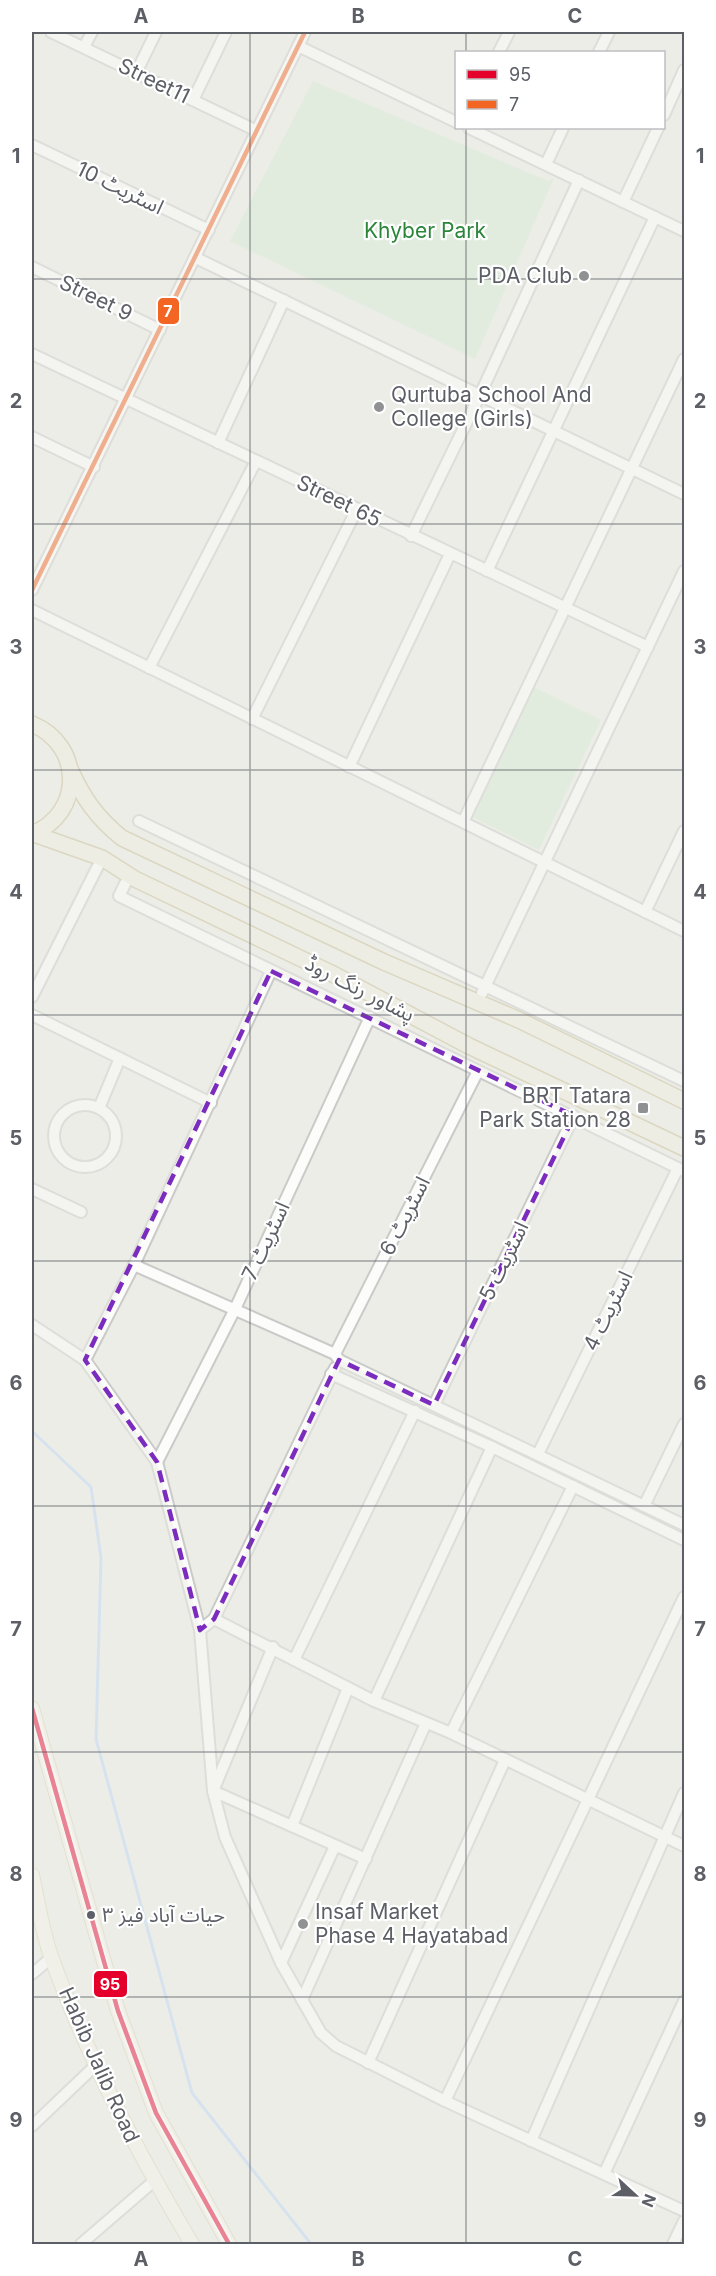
<svg xmlns="http://www.w3.org/2000/svg" width="716" height="2276" font-family="Inter,'Noto Sans Arabic',sans-serif">
<style>
.green{fill:#d3ebd3}
.lines{fill:none;stroke-linecap:round;stroke-linejoin:round}
.stream{stroke:#bbd7f8;stroke-width:3}
.minor-casing{stroke:#cacbc9;stroke-width:14}
.major-casing{stroke:#d7d2b3;stroke-width:16}
.highway-casing{stroke:#c5bc93;stroke-width:18}
.minor{stroke:#fcfcfb;stroke-width:10}
.major{stroke:#f3f2e8;stroke-width:14}
.highway{stroke:#f0eee1;stroke-width:15}
.bus-1-casing{stroke:#fff;stroke-width:9}
.bus-2-casing{stroke:#fff;stroke-width:9}
.bus-1{stroke:#e4002b;stroke-width:4.5}
.bus-2{stroke:#f26522;stroke-width:4.5}
.marked{fill:none;stroke:#7b2cbf;stroke-width:4.5;stroke-dasharray:12 8;stroke-linejoin:round}
.grid{fill:none;stroke:#5c5f66;stroke-width:1.5;stroke-opacity:0.55}
.poi-dot{fill:#8f9193;stroke:#fff;stroke-width:2}
.bus-dot{fill:#5c5f66;stroke:#fff;stroke-width:2}
.labels{text-anchor:middle;stroke-width:4.5;stroke-linejoin:round;paint-order:stroke}
.bus-label{font-size:20px;fill:#5c5f66;stroke:#fff;text-anchor:start}
.street-label{font-size:21px;fill:#5c5f66;stroke:#fff}
.park-label{font-size:21px;fill:#2b863a;stroke:#fff}
.poi-label{font-size:21px;fill:#5c5f66;stroke:#fff;text-anchor:end}
.line-badge{stroke:#fff;stroke-width:2}
.badge-label{font-size:16px;text-anchor:middle;font-weight:bold;fill:#fff}
.neatline{fill:none;stroke:#5c5f66;stroke-width:2}
.grid-label{font-size:20px;text-anchor:middle;font-weight:bold;fill:#5c5f66}
</style>
<rect width="100%" height="100%" fill="#edede7"/>
<g class="green">
<polygon points="313,81 548,181 554,178 475,359 230,241"/>
<polygon points="532,686 601,720 539,850 470,816"/>
</g>
<g class="lines">
<polyline class="stream" points="32,1431 91,1487 101,1558 96,1739 192,2093 311,2244"/>
<g class="minor-casing">
<g id="minor">
<polyline points="51,32 257,131"/>
<polyline points="298,46 456,122"/>
<polyline points="84,47 92,32"/>
<polyline points="499,52 509,32"/>
<polyline points="599,52 609,32"/>
<polyline points="136,73 156,32"/>
<polyline points="193,100 226,32"/>
<polyline points="664,115 684,70"/>
<polyline points="469,128 684,231"/>
<polyline points="32,145 209,230"/>
<polyline points="546,164 563,128"/>
<polyline points="623,202 658,128"/>
<polyline points="196,258 684,494"/>
<polyline points="32,267 160,330"/>
<polyline points="32,354 648,647"/>
<polyline points="32,437 94,467"/>
<polyline points="218,443 284,300"/>
<polyline points="411,536 480,395 579,180"/>
<polyline points="487,571 655,217"/>
<polyline points="32,590 305,32"/>
<polyline points="32,610 684,931"/>
<polyline points="149,668 256,461"/>
<polyline points="252,719 357,509"/>
<polyline points="349,767 450,554"/>
<polyline points="139,821 684,1081"/>
<polyline points="463,822 684,359"/>
<polyline points="129,876 119,896 684,1171"/>
<polyline points="645,912 684,831"/>
<polyline points="482,993 684,571"/>
<polyline points="32,997 102,858"/>
<polyline points="32,1015 211,1103"/>
<circle cx="85" cy="1136" r="31"/>
<polyline points="99,1108 120,1058"/>
<polyline points="32,1189 81,1212"/>
<polyline points="134,1265 335,1354"/>
<polyline points="32,1325 85,1360 157,1462 200,1630 213,1791 225,1837 281,1963 321,2033 336,2046 445,2101 684,2211"/>
<polyline points="85,1360 134,1265 271,971"/>
<polyline points="339,1360 684,1525"/>
<polyline points="339,1360 335,1354 478,1071"/>
<polyline points="331,1374 492,1447 684,1540"/>
<polyline points="434,1405 574,1116"/>
<polyline points="538,1454 678,1168"/>
<polyline points="157,1462 235,1309 370,1017"/>
<polyline points="644,1506 684,1424"/>
<polyline points="214,1619 374,1701 451,1733 684,1846"/>
<polyline points="200,1630 214,1619 335,1368"/>
<polyline points="273,1647 213,1791 366,1859"/>
<polyline points="294,1660 415,1411"/>
<polyline points="374,1701 492,1447"/>
<polyline points="451,1733 573,1486"/>
<polyline points="292,1826 348,1688"/>
<polyline points="281,1963 335,1846"/>
<polyline points="32,1974 51,1958"/>
<polyline points="302,2000 426,1723"/>
<polyline points="368,2063 505,1760"/>
<polyline points="445,2101 684,1597"/>
<polyline points="32,2126 96,2065"/>
<polyline points="531,2141 684,1793"/>
<polyline points="604,2174 684,2001"/>
<polyline points="81,2244 154,2181"/>
<polyline points="673,2244 684,2221"/>
</g>
</g>
<g class="major-casing">
<g id="major">
<polyline points="32,1708 118,2011 156,2113 229,2244"/>
<path d="M32 1875C38 1902 42 1932 52 1959 88 2059 138 2153 192 2244"/>
</g>
</g>
<g class="highway-casing">
<g id="highway">
<path d="M32 724C83 745 84 813 32 834"/>
<path d="M70 769C83 798 97 818 122 838L384 962 519 1020 684 1101"/>
<polyline points="34,834 102,858 135,879 331,973 469,1046 684,1148"/>
</g>
</g>
<use href="#minor" class="minor"/>
<use href="#major" class="major"/>
<use href="#highway" class="highway"/>
<g class="bus-1-casing">
<polyline id="bus-1" points="32,1708 118,2011 156,2113 229,2244"/>
</g>
<g class="bus-2-casing">
<polyline id="bus-2" points="32,590 305,32"/>
</g>
<use href="#bus-1" class="bus-1"/>
<use href="#bus-2" class="bus-2"/>
</g>
<path d="M0 0H716V2276H0ZM271 971 574 1116 434 1405 339 1360 214 1619 200 1630 157 1462 85 1360Z" fill="#edede7" fill-opacity=".55" fill-rule="evenodd"/>
<path class="marked" d="M271 971 574 1116 434 1405 339 1360 214 1619 200 1630 157 1462 85 1360Z"/>
<path class="grid" d="M250 32V2244M466 32V52M466 128V2244M32 279H684M32 524H684M32 770H684M32 1015H684M32 1261H684M32 1506H684M32 1752H684M32 1997H684"/>
<g class="poi-dot">
<circle cx="584" cy="276" r="6"/>
<circle cx="379" cy="407" r="6"/>
<rect x="637" y="1102" width="12" height="12" rx="3"/>
<circle cx="303" cy="1924" r="6"/>
</g>
<circle class="bus-dot" cx="91" cy="1915" r="5"/>
<g class="labels">
<g class="bus-label">
<text x="102" y="1922">حیات آباد فیز ۳</text>
</g>
<g class="street-label">
<text transform="translate(154 81) rotate(26)" y="7">Street11</text>
<text transform="translate(120 188) rotate(26)" y="7">اسٹریٹ 10</text>
<text transform="translate(96 298) rotate(26)" y="7">Street 9</text>
<text transform="translate(339 501) rotate(26)" y="7">Street 65</text>
<text transform="translate(360 989) rotate(27)" y="7">پشاور رنگ روڈ</text>
<text transform="translate(405 1216) rotate(-63)" y="7">اسٹریٹ 6</text>
<text transform="translate(266 1241) rotate(-65)" y="7">اسٹریٹ 7</text>
<text transform="translate(504 1261) rotate(-64)" y="7">اسٹریٹ 5</text>
<text transform="translate(608 1311) rotate(-64)" y="7">اسٹریٹ 4</text>
<text transform="translate(99 2065) rotate(66)" y="7">Habib Jalib Road</text>
</g>
<g class="park-label">
<text x="425" y="238">Khyber Park</text>
</g>
<g class="poi-label">
<text x="572" y="283">PDA Club</text>
<text x="391" y="402" text-anchor="start">Qurtuba School And<tspan x="391" dy="24">College (Girls)</tspan></text>
<text x="631" y="1103">BRT Tatara<tspan x="631" dy="24">Park Station 28</tspan></text>
<text x="315" y="1919" text-anchor="start">Insaf Market<tspan x="315" dy="24">Phase 4 Hayatabad</tspan></text>
</g>
</g>
<g class="line-badge">
<rect x="157" y="297" width="23" height="28" rx="6" fill="#f26522"/>
<rect x="93" y="1970" width="35" height="28" rx="6" fill="#e4002b"/>
</g>
<g class="badge-label">
<text x="168" y="317">7</text>
<text x="110" y="1990">95</text>
</g>
<rect width="716" height="2276" fill="none" stroke="#ffffff" stroke-width="66"/>
<rect x="455" y="51" width="210" height="78" fill="#ffffff" stroke="#bebfc2" stroke-width="1.5"/>
<rect x="467" y="70" width="30" height="9" fill="#e4002b" stroke="#bebfc2" stroke-width="1.5"/>
<text x="509" y="81" font-size="18" fill="#5c5f66">95</text>
<rect x="467" y="100" width="30" height="9" fill="#f26522" stroke="#bebfc2" stroke-width="1.5"/>
<text x="509" y="111" font-size="18" fill="#5c5f66">7</text>
<g transform="translate(635 2195) rotate(112)" stroke="#ffffff" stroke-width="4.5" paint-order="stroke">
<path d="M0-4.5L10 22L0 15L-10 22Z" fill="#5c5f66"/>
<text y="-9" font-size="16" font-weight="bold" text-anchor="middle" fill="#5c5f66">N</text>
</g>
<rect x="33" y="33" width="650" height="2210" class="neatline"/>
<g class="grid-label">
<text x="141" y="23">A</text>
<text x="358" y="23">B</text>
<text x="575" y="23">C</text>
<text x="16" y="163">1</text>
<text x="700" y="163">1</text>
<text x="16" y="408">2</text>
<text x="700" y="408">2</text>
<text x="16" y="654">3</text>
<text x="700" y="654">3</text>
<text x="16" y="899">4</text>
<text x="700" y="899">4</text>
<text x="16" y="1145">5</text>
<text x="700" y="1145">5</text>
<text x="16" y="1390">6</text>
<text x="700" y="1390">6</text>
<text x="16" y="1636">7</text>
<text x="700" y="1636">7</text>
<text x="16" y="1881">8</text>
<text x="700" y="1881">8</text>
<text x="16" y="2127">9</text>
<text x="700" y="2127">9</text>
<text x="141" y="2266">A</text>
<text x="358" y="2266">B</text>
<text x="575" y="2266">C</text>
</g>
</svg>
